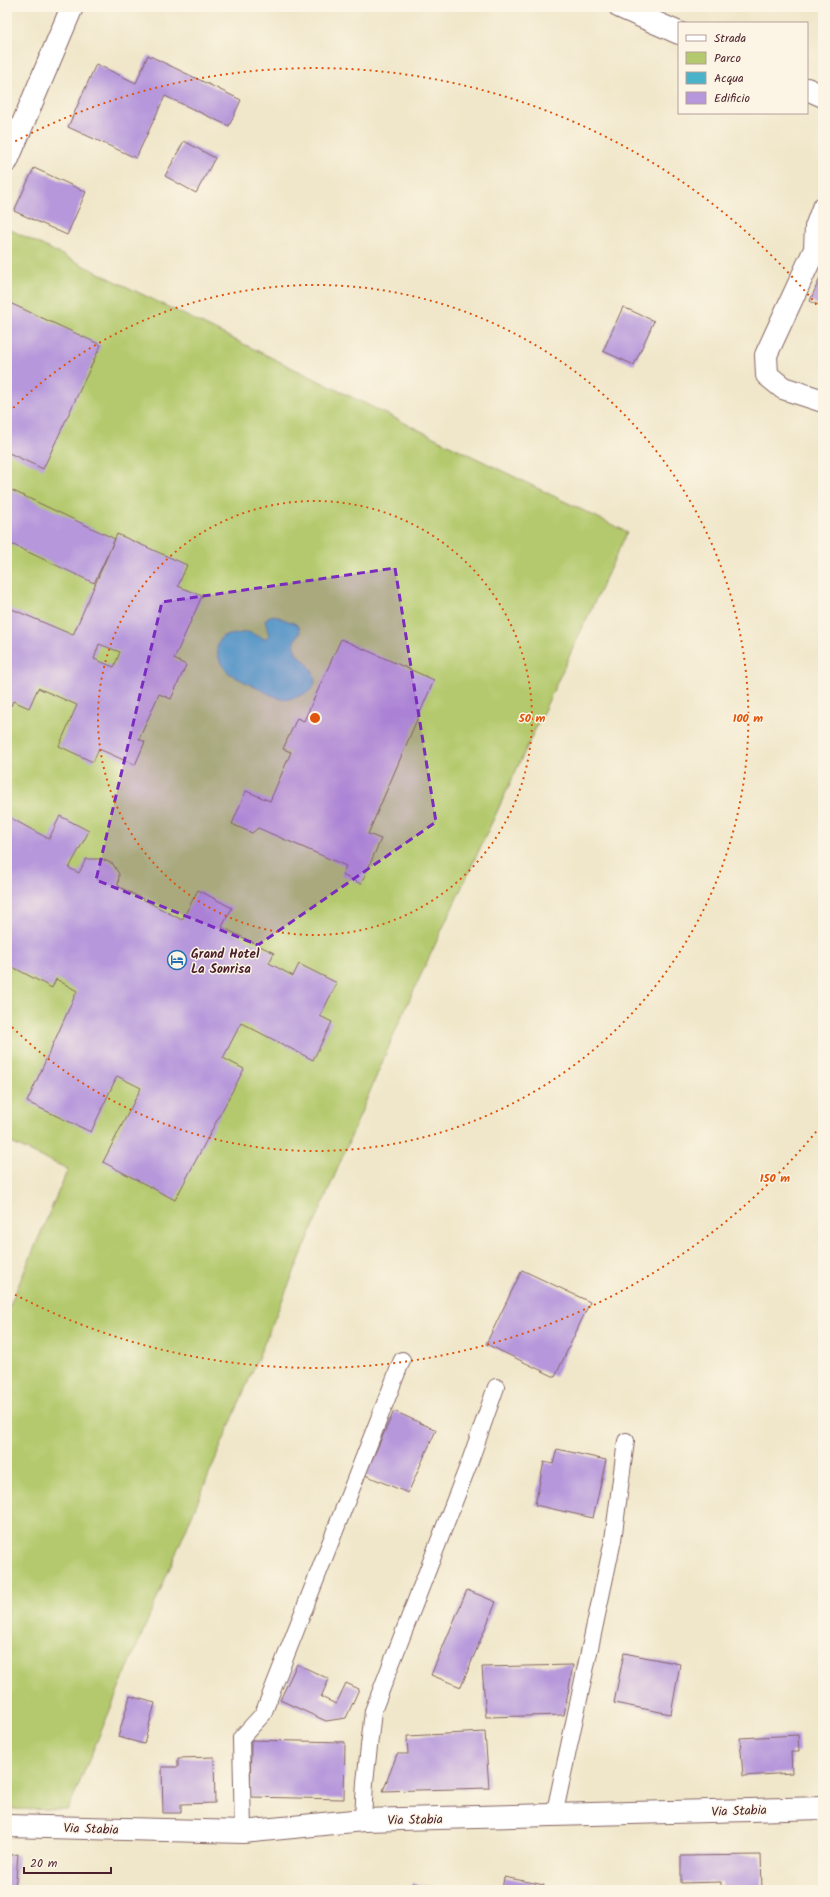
<svg xmlns="http://www.w3.org/2000/svg" width="830" height="1897" font-family="Kalam,sans-serif">
<style>
.green{fill:#b4c96d;stroke:#7f744c}
.water{fill:#4bb3c9;stroke:#4a697a}
.building{fill:#b697db;fill-rule:evenodd}
.lines{fill:none;stroke-linecap:round;stroke-linejoin:round}
.service-casing{stroke:#846563;stroke-width:18}
.minor-casing{stroke:#846563;stroke-width:24}
.secondary-casing{stroke:#846563;stroke-width:24}
.service{stroke:#fff;stroke-width:16}
.minor{stroke:#fff;stroke-width:22}
.secondary{stroke:#fff;stroke-width:22}
.marked{fill:#7b2cbf;fill-opacity:0.2;stroke:#7b2cbf;stroke-width:3;stroke-dasharray:8 5;stroke-linejoin:round}
.ring{fill:none;stroke:#e0560e;stroke-width:2;stroke-dasharray:2 4}
.labels{text-anchor:middle;stroke-width:3;stroke-linejoin:round;paint-order:stroke}
.poi-label{font-size:13px;font-weight:bold;fill:#4a1f2b;stroke:#fcf5e5;text-anchor:start}
.street-label{font-size:13px;fill:#4a1f2b;stroke:#fcf5e5}
.centre{fill:#e0560e;stroke:#fcf5e5;stroke-width:2}
.ring-label{font-size:12px;text-anchor:middle;font-weight:bold;fill:#e0560e;stroke:#fcf5e5;stroke-width:3;stroke-linejoin:round;paint-order:stroke}
</style>
<rect width="100%" height="100%" fill="#fcf5e5"/>
<filter id="ink" filterUnits="userSpaceOnUse"><feTurbulence type="fractalNoise" baseFrequency=".025" numOctaves="2"/><feDisplacementMap in="SourceGraphic" scale="8" xChannelSelector="R" yChannelSelector="G"/><feConvolveMatrix kernelMatrix="1 2 1 2 8 2 1 2 1" color-interpolation-filters="sRGB"/></filter>
<filter id="wash" filterUnits="userSpaceOnUse"><feTurbulence type="fractalNoise" baseFrequency=".012" numOctaves="4" result="noise"/><feDisplacementMap in="SourceGraphic" scale="16" xChannelSelector="R" yChannelSelector="G"/><feGaussianBlur stdDeviation="0.9" result="paint"/><feColorMatrix in="noise" values="0 0 0 0 0 0 0 0 0 0 0 0 0 0 0 0 0 1.4 0 .05"/><feComposite in="paint" operator="in"/></filter>
<g filter="url(#wash)">
<rect width="100%" height="100%" fill="#f0e7ca"/>
<polygon class="green" points="7,228 627,532 400,1020 68,1810 7,1809 7,1312 68,1169 7,1141"/>
<path class="water" d="M273 615 296 624 299 627 300 633 294 641 296 653C309 663 328 685 302 695 295 698 289 700 281 699 275 697 235 678 229 673 218 664 212 645 223 636L248 632 265 639 269 635 265 621 268 617Z"/>
<g id="blocks">
<g class="building">
<polygon points="148,55 241,100 229,126 165,96 136,158 68,127 96,64 136,83"/>
<polygon points="184,141 215,158 196,193 165,176"/>
<polygon points="34,168 86,192 67,235 14,211"/>
<polygon points="823,271 823,307 810,301"/>
<polygon points="12,304 101,345 43,469 7,452 7,315"/>
<polygon points="623,307 654,321 634,365 603,351"/>
<polygon points="7,488 115,539 94,583 7,542"/>
<path d="M117 534 187 565 178 586 202 596 174 659 186 665 171 699 159 694 139 739 145 742 135 765 99 749 93 762 59 746 77 705 38 688 29 708 13 701 11 706 7 704V607L73 635ZM99 644 120 652 114 667 94 659Z"/>
<polygon points="341,639 434,680 368,834 381,839 361,884 342,875 346,866 258,828 252,833 232,824 246,791 270,801 291,752 283,749 297,718 304,721"/>
<polygon points="7,816 49,839 60,816 89,831 69,868 79,873 86,859 102,859 113,864 119,874 118,886 182,920 198,890 232,908 222,927 274,953 269,963 293,976 299,964 337,983 320,1016 332,1022 313,1060 241,1023 223,1058 244,1069 175,1200 103,1162 141,1088 117,1076 91,1132 27,1102 77,991 56,979 52,988 7,964"/>
<polygon points="522,1270 590,1302 555,1377 486,1344"/>
<polygon points="394,1411 436,1430 408,1493 365,1475"/>
<polygon points="557,1449 606,1460 593,1518 535,1505 544,1462 553,1464"/>
<polygon points="467,1590 496,1602 461,1687 431,1675"/>
<polygon points="624,1653 680,1664 671,1714 614,1703"/>
<polygon points="297,1664 329,1679 321,1697 336,1704 346,1683 359,1689 346,1718 326,1721 280,1700"/>
<polygon points="573,1665 564,1715 486,1717 482,1667"/>
<polygon points="130,1696 155,1703 144,1744 118,1737"/>
<polygon points="485,1732 489,1788 383,1791 397,1754 408,1754 407,1736"/>
<polygon points="798,1735 799,1752 791,1752 792,1773 743,1776 740,1738"/>
<polygon points="251,1740 345,1742 344,1799 250,1797"/>
<polygon points="214,1757 215,1803 181,1804 181,1813 163,1813 162,1767 178,1767 178,1758"/>
<polygon points="18,1854 15,1890 7,1890 7,1856"/>
<polygon points="761,1855 762,1890 721,1890 721,1882 681,1883 681,1856"/>
<polygon points="504,1877 544,1885 543,1890 502,1890"/>
<polygon points="412,1883 444,1889 444,1890 411,1890"/>
</g>
</g>
</g>
<g filter="url(#ink)">
<use href="#blocks" fill-opacity="0" stroke="#846563" stroke-width="1"/>
<g class="lines">
<g class="service-casing">
<g id="service">
<polyline points="554,1816 613,1540 626,1441"/>
<polyline points="363,1820 365,1782 373,1711 470,1461 496,1387"/>
<polyline points="243,1832 241,1738 263,1714 402,1360"/>
</g>
</g>
<g class="minor-casing">
<g id="minor">
<polyline points="620,7 679,33"/>
<polyline points="807,89 823,96"/>
<polyline points="7,161 72,7"/>
<polyline points="823,208 816,227 815,249 766,355 767,375 783,388 823,401"/>
</g>
</g>
<g class="secondary-casing">
<polyline id="secondary" points="7,1826 243,1832 363,1820 823,1808"/>
</g>
<use href="#service" class="service"/>
<use href="#minor" class="minor"/>
<use href="#secondary" class="secondary"/>
</g>
</g>
<path class="marked" d="M395 568 436 822 258 945 96 880 162 602Z"/>
<g class="ring">
<circle cx="315" cy="718" r="217"/>
<path d="M9 412A433 433 0 1 1 9 1024"/>
<path d="M820 1127A650 650 0 0 1 10 1292M10 144A650 650 0 0 1 820 309"/>
</g>
<defs>
<g id="hotel-ring" transform="scale(1)"><circle r="9.5" fill="#fcf5e5" stroke="#1f6fb2" stroke-width="1.5"/><path d="M-6-4.5h1.5V1H6V5H4.5V3h-9V5H-6ZM-4 0a1.8 1.8 0 1 1 3.6 0ZM.5 0V-2.5h3Q6-2.5 6 0Z" fill="#1f6fb2"/></g>
</defs>
<g fill-rule="evenodd">
<use href="#hotel-ring" x="177" y="960"/>
</g>
<g class="labels">
<g class="poi-label">
<text x="191" y="958">Grand Hotel<tspan x="191" dy="15">La Sonrisa</tspan></text>
</g>
<g class="street-label">
<text transform="translate(739 1810) rotate(-2)" y="5">Via Stabia</text>
<text transform="translate(415 1819) rotate(-1)" y="5">Via Stabia</text>
<text transform="translate(91 1828) rotate(2)" y="5">Via Stabia</text>
</g>
</g>
<circle cx="315" cy="718" r="6" class="centre"/>
<g class="ring-label">
<text x="532" y="722">50 m</text>
<text x="748" y="722">100 m</text>
<text x="775" y="1182">150 m</text>
</g>
<rect width="830" height="1897" fill="none" stroke="#fcf5e5" stroke-width="24"/>
<rect x="678" y="22" width="130" height="92" fill="#fcf5e5" stroke="#b59f9b"/>
<rect x="686" y="35" width="20" height="6" fill="#ffffff" stroke="#b59f9b"/>
<text x="714" y="42" font-size="12" fill="#4a1f2b">Strada</text>
<rect x="686" y="52" width="20" height="12" fill="#b4c96d" stroke="#b59f9b"/>
<text x="714" y="62" font-size="12" fill="#4a1f2b">Parco</text>
<rect x="686" y="72" width="20" height="12" fill="#4bb3c9" stroke="#b59f9b"/>
<text x="714" y="82" font-size="12" fill="#4a1f2b">Acqua</text>
<rect x="686" y="92" width="20" height="12" fill="#b697db" stroke="#b59f9b"/>
<text x="714" y="102" font-size="12" fill="#4a1f2b">Edificio</text>
<path d="M24 1867v6h87v-6" fill="none" stroke="#4a1f2b" stroke-width="2"/>
<text x="30" y="1867" font-size="12" fill="#4a1f2b" stroke="#fcf5e5" stroke-width="3" paint-order="stroke">20 m</text>
</svg>
